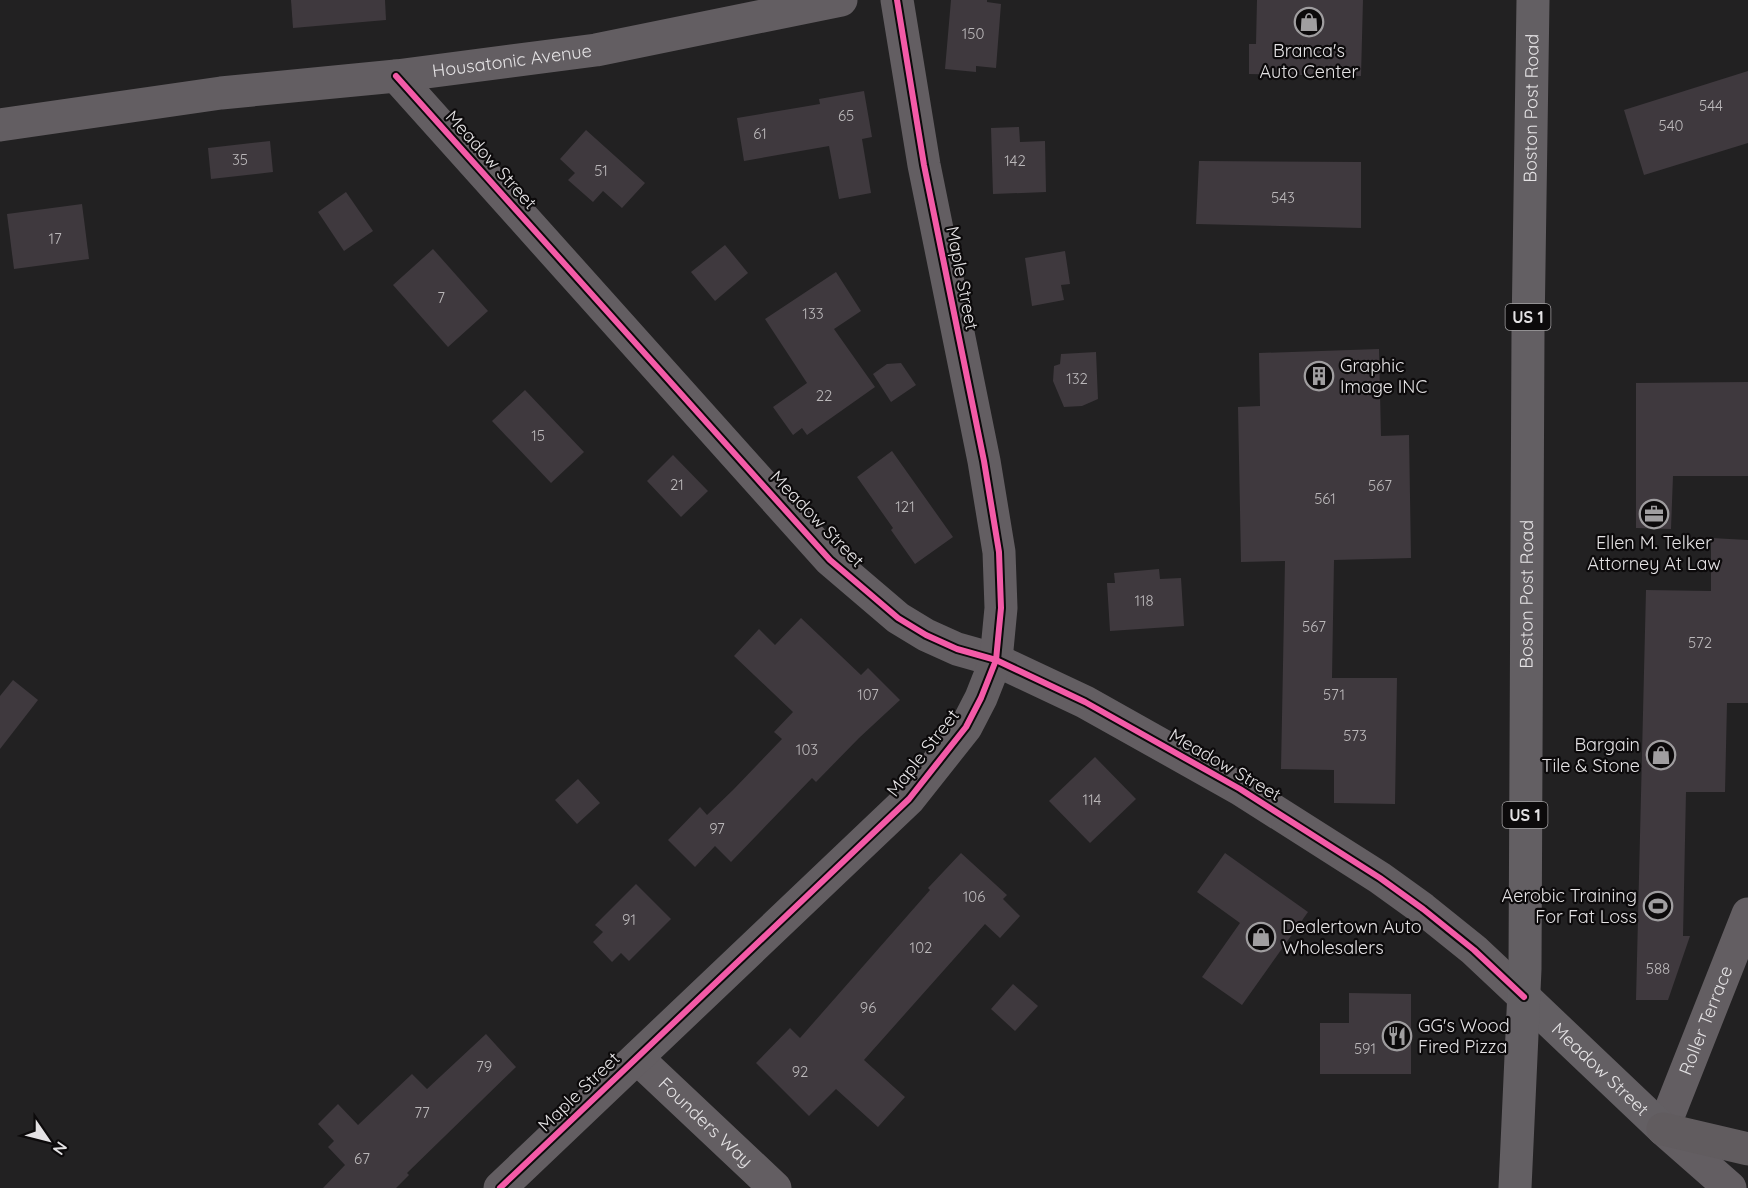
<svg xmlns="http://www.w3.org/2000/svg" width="1748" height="1188" font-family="Quicksand,sans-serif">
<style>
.building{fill:#3f393e}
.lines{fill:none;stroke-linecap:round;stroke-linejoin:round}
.minor{stroke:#635e62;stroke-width:33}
.major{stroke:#635f63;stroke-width:33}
.highway{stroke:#615c5f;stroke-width:33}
.cycleway-casing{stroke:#0c0a0b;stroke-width:10}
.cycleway{stroke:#f35aa7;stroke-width:6}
.labels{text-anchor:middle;stroke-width:4.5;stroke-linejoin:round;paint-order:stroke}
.number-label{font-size:15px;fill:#bbb8ba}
.shield{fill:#0c0a0b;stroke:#a3a1a3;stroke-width:1.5}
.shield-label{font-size:16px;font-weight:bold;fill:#e4e2e4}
.poi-label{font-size:18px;fill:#e4e2e4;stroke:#0c0a0b;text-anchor:start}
.street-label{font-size:18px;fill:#e4e2e4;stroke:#0c0a0b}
</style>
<rect width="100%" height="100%" fill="#222122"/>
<g class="building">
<polygon points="291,0 385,0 386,20 293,28"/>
<polygon points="951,0 987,0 987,2 1001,4 996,68 976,66 976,72 945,69"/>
<polygon points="1257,0 1363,0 1361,76 1249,74 1249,44 1256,44"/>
<polygon points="1748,71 1748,143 1644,175 1624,110"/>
<polygon points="864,91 872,137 862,139 871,193 839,199 829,146 744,161 737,118 820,104 819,99"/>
<polygon points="1019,127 1020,142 1045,141 1046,192 993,194 991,128"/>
<polygon points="586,130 645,183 622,208 603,191 593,202 568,180 575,173 560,159"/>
<polygon points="270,141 273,172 211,179 208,148"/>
<polygon points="1199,161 1361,162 1361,228 1196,224"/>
<polygon points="346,192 373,231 344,251 318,212"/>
<polygon points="82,204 89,259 14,269 7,214"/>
<polygon points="725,245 748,273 715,301 691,272"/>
<polygon points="433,249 488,311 448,347 393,285"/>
<polygon points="1065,251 1070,284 1061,285 1064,300 1032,306 1025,258"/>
<polygon points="836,272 861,311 834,329 875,387 807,435 802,428 793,435 773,407 807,383 765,319"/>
<polygon points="1379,349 1381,436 1409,435 1411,558 1334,560 1332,678 1397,678 1395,804 1334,803 1334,770 1281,769 1285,561 1241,562 1238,407 1260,406 1259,353"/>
<polygon points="1096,352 1098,399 1082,406 1064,407 1053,381 1054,366 1060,364 1061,354"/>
<polygon points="901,363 916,385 891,402 873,374 887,364"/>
<polygon points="1748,382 1748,476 1673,476 1671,529 1636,528 1636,383"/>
<polygon points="525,390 584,452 551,483 492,421"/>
<polygon points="892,451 953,537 915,564 891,530 893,528 857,477"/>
<polygon points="673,455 708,491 681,517 647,481"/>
<polygon points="1711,538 1748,540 1748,703 1727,703 1725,792 1686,792 1683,936 1690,936 1668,1000 1636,1000 1646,590 1711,591"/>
<polygon points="1159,569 1160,579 1181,578 1184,626 1110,631 1107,583 1115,583 1114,573"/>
<polygon points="801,618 861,675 868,668 900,700 859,738 816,782 812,778 731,862 715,846 695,867 668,840 700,807 707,815 733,790 782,739 774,732 793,712 734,656 759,629 775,645"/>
<polygon points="13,680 38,700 0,749 0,696"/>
<polygon points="1095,757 1136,799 1090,843 1049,801"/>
<polygon points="578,779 600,803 577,824 555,800"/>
<polygon points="961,853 1007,895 1003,899 1020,916 1000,938 985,924 864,1060 905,1097 878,1127 836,1089 809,1116 756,1063 790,1028 800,1038 930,890 928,888"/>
<polygon points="1225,853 1308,912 1242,1005 1202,977 1240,923 1197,892"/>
<polygon points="636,884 671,919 629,961 621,953 612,962 593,942 603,932 595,925"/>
<polygon points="1013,984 1038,1006 1015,1031 991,1009"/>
<polygon points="1349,993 1411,994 1411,1074 1320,1074 1320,1023 1349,1023"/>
<polygon points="486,1034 516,1067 407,1173 409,1175 396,1188 323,1188 345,1165 328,1147 334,1141 318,1124 338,1104 358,1125 412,1074 427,1089"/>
</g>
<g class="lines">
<g class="minor">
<polyline points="396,76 830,560 898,618 926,635 957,649 996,660 1085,702 1240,789 1380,878 1423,909 1474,950 1524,997"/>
<path id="s1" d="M0 125 221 93 396 76 596 50 841 0"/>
<path id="s2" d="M637 1058 775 1188"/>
<polyline points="500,1188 909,799 966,727 981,698 996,660 1001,608 999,552 984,461 924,165 897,0"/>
<path id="s3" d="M1730 1188 1663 1129 1748 914"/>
</g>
<g class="major">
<path id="s4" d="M1524 997 1663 1129"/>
<path id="s5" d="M1515 1188 1525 969 1528 332 1533 0"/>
</g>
<polyline class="highway" points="1663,1129 1748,1149"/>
<g class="cycleway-casing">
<g id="cycleway">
<polyline points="396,76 830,560 898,618 926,635 957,649 996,660 1085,702 1240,789 1380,878 1423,909 1474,950 1524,997"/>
<polyline points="500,1188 909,799 966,727 981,698 996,660 1001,608 999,552 984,461 924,165 897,0"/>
</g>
</g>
<use href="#cycleway" class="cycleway"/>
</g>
<defs>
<g id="shop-ring" transform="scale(1.5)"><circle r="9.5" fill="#0c0a0b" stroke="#a09ea0" stroke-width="1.5"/><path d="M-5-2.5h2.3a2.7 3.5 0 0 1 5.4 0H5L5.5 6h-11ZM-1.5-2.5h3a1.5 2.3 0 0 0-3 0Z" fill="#a09ea0"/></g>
<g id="building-ring" transform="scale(1.5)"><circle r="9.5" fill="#0c0a0b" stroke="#a09ea0" stroke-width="1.5"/><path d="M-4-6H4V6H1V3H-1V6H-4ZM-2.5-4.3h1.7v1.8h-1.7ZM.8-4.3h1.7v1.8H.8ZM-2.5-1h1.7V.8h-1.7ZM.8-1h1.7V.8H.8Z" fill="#a09ea0"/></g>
<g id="office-ring" transform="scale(1.5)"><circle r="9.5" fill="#0c0a0b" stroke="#a09ea0" stroke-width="1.5"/><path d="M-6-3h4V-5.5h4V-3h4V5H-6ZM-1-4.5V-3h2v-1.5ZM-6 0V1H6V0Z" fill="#a09ea0"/></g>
<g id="stadium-ring" transform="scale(1.5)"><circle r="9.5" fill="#0c0a0b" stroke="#a09ea0" stroke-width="1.5"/><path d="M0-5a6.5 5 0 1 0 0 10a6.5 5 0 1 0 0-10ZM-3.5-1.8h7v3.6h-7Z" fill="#a09ea0"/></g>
<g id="restaurant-ring" transform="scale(1.5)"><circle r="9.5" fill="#0c0a0b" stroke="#a09ea0" stroke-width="1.5"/><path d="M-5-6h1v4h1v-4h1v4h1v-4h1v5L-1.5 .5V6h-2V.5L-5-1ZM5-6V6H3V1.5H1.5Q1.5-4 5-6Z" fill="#a09ea0"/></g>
</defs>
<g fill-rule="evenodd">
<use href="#shop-ring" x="1309" y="22"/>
<use href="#building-ring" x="1319" y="376"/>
<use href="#office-ring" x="1654" y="514"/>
<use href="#shop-ring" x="1661" y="755"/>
<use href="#stadium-ring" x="1658" y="906"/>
<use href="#shop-ring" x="1261" y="937"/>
<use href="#restaurant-ring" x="1397" y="1036"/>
</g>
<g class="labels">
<g class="number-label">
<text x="973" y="39">150</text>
<text x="1711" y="111">544</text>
<text x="846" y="121">65</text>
<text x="1671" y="131">540</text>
<text x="760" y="139">61</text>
<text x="240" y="165">35</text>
<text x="1015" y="166">142</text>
<text x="601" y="176">51</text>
<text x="1283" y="203">543</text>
<text x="55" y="244">17</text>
<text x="441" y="303">7</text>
<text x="813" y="319">133</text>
<text x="1077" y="384">132</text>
<text x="824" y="401">22</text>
<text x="538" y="441">15</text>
<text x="677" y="490">21</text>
<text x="1380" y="491">567</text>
<text x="1325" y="504">561</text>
<text x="905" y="512">121</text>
<text x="1144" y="606">118</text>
<text x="1314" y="632">567</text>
<text x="1700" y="648">572</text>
<text x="868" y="700">107</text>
<text x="1334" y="700">571</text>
<text x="1355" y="741">573</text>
<text x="807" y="755">103</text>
<text x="1092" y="805">114</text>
<text x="717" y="834">97</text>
<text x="974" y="902">106</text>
<text x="629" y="925">91</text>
<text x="921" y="953">102</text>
<text x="1658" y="974">588</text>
<text x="868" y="1013">96</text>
<text x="1365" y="1054">591</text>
<text x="484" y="1072">79</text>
<text x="800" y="1077">92</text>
<text x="422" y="1118">77</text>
<text x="362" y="1164">67</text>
</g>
<g class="shield">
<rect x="1505.5" y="304" width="45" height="26" rx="4.5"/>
<rect x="1502.5" y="802" width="45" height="26" rx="4.5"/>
</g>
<g class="shield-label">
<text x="1528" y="323">US 1</text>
<text x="1525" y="821">US 1</text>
</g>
<g class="poi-label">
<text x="1309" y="57" text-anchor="middle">Branca's<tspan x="1309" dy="21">Auto Center</tspan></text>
<text x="1340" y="372">Graphic<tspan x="1340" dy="21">Image INC</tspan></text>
<text x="1654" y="549" text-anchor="middle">Ellen M. Telker<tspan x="1654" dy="21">Attorney At Law</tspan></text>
<text x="1640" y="751" text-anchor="end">Bargain<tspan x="1640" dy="21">Tile &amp; Stone</tspan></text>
<text x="1637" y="902" text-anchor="end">Aerobic Training<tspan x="1637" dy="21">For Fat Loss</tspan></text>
<text x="1282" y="933">Dealertown Auto<tspan x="1282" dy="21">Wholesalers</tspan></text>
<text x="1418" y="1032">GG's Wood<tspan x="1418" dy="21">Fired Pizza</tspan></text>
</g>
<g class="street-label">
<text dy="6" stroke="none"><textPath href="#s1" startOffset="516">Housatonic Avenue</textPath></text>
<text dy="6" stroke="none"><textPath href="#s5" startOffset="1080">Boston Post Road</textPath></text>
<text transform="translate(491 160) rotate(48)" y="6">Meadow Street</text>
<text transform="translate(962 278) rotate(79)" y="6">Maple Street</text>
<text transform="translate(817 519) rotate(46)" y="6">Meadow Street</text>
<text dy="6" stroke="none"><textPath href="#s5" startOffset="594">Boston Post Road</textPath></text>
<text transform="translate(923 753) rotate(-52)" y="6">Maple Street</text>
<text transform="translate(1225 765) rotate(30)" y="6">Meadow Street</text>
<text dy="6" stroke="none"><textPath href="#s3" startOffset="206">Roller Terrace</textPath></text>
<text dy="6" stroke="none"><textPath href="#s4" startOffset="105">Meadow Street</textPath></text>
<text transform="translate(579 1092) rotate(-44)" y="6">Maple Street</text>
<text dy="6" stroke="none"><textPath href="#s2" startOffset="94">Founders Way</textPath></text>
</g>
</g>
<g transform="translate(48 1140) rotate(125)" stroke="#0c0a0b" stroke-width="4.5" paint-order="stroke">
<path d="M0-4.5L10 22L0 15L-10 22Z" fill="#e4e2e4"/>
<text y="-9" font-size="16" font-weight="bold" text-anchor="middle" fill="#e4e2e4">N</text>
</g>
</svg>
